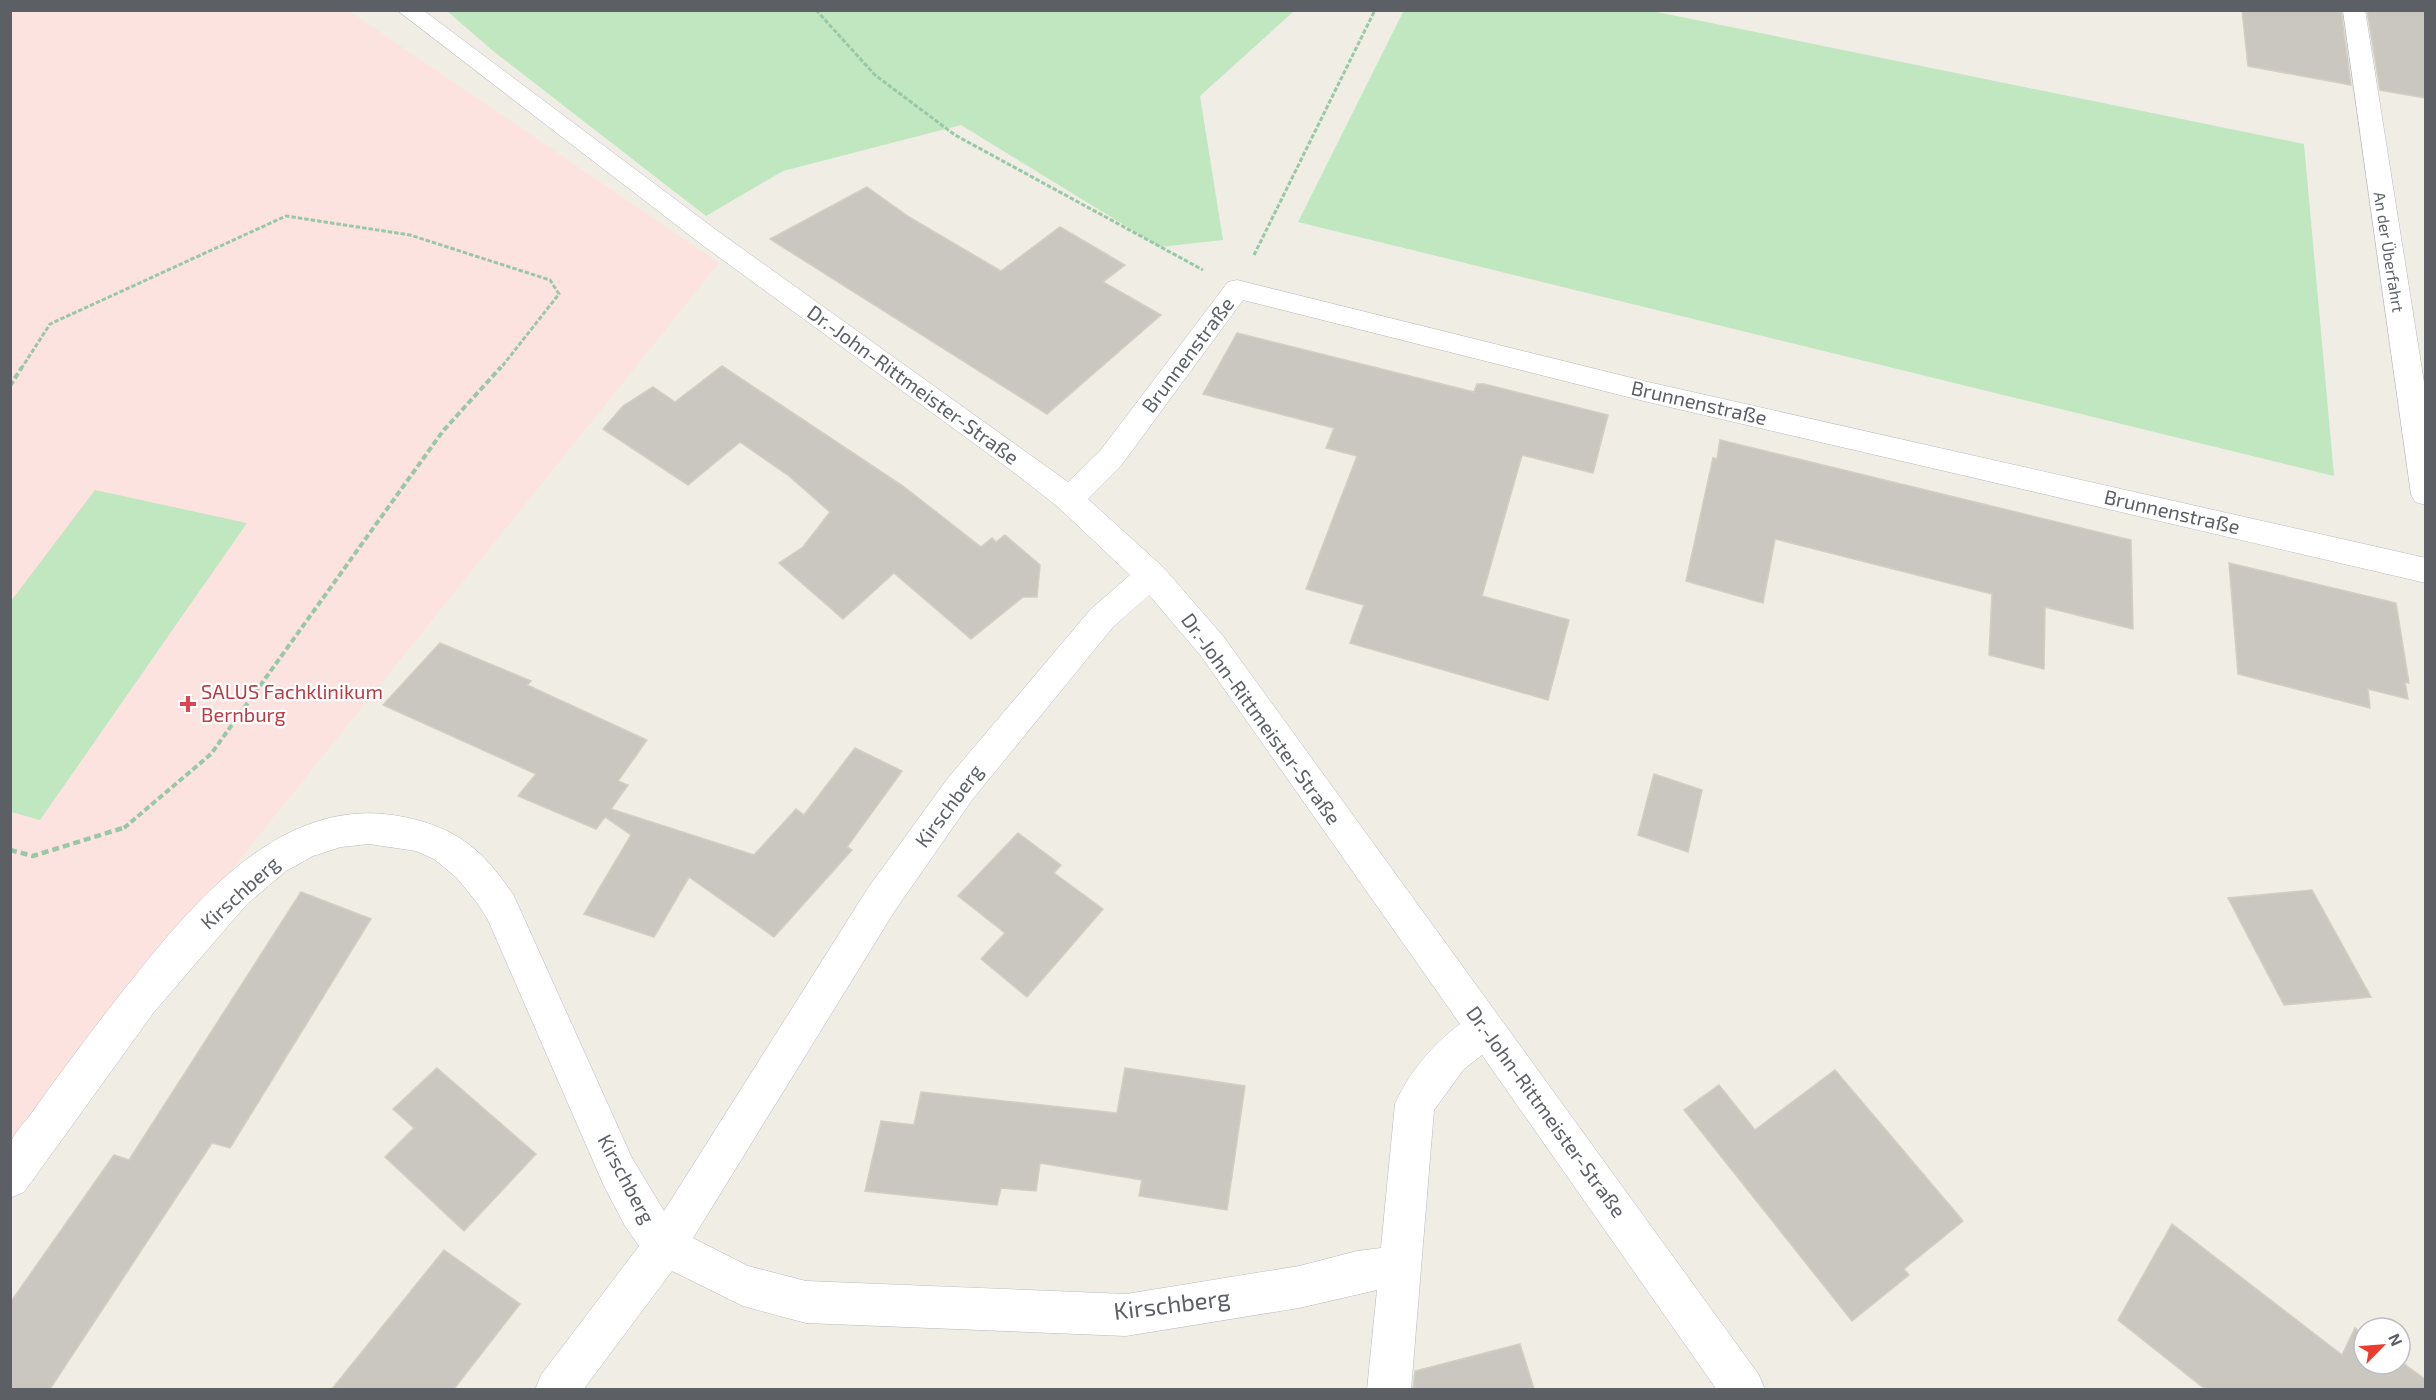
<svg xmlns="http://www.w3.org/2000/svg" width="2436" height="1400" font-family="'Exo 2',sans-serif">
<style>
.medical{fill:#fce3e0}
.green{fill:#c0e7c0}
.building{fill:#cac7c1;stroke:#d4cec2;stroke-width:1.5}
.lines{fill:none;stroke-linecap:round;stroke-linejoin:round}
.minor-casing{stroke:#b7babe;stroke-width:1}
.path-far2{stroke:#99c8a6;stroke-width:3;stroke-dasharray:4.5 2;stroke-linecap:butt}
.path-far1{stroke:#99c8a6;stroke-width:4;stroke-dasharray:6 3;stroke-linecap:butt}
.path{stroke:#99c8a6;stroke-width:4.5;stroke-dasharray:7 4;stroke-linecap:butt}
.minor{fill:#fff;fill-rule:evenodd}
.health-dot{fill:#e0444e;stroke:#fff;stroke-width:2}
.labels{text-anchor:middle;stroke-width:4.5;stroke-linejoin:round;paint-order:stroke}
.far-street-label{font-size:16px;fill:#5c6065;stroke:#fff}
.street-label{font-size:20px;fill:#5c6065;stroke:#fff}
.health-label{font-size:20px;fill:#be3a42;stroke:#fff;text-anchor:start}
.near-street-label{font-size:24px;fill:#5c6065;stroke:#fff}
</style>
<rect width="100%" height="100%" fill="#efede4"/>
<polygon class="medical" points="11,11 349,11 719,263 11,1144"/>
<g class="green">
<polygon points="1404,10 1652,11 2304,144 2334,476 1298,222"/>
<polygon points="447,11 1294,11 1200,96 1223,240 1160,247 961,125 783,171 706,216 492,50"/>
<polygon points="95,490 247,523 40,820 11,812 11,601"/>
</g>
<g class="building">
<polygon points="2242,10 2341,10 2351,85 2248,66"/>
<polygon points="2367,10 2426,10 2426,98 2380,90"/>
<polygon points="867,187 909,217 1001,271 1060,227 1125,265 1103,282 1161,315 1047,414 770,239"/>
<polygon points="1237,333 1474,392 1477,384 1484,384 1608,415 1593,473 1522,455 1482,596 1569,620 1548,700 1350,643 1364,605 1306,589 1357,456 1326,448 1334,428 1203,394"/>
<polygon points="722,366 903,486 981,547 992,538 996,542 1005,535 1040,565 1037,597 1023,597 971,639 894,573 843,619 779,563 803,547 830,512 789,476 740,442 688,485 603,429 623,406 653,387 675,402"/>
<polygon points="1720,440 2131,540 2133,629 2045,607 2044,669 1989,655 1992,594 1775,539 1763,603 1686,581 1713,458 1717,459"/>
<polygon points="2229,563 2396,603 2409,683 2405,682 2408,699 2368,689 2370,708 2238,674"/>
<polygon points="440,643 531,681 527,685 647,740 618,781 628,785 611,809 754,855 796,809 804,815 855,748 902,771 847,847 852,850 774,937 689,877 654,937 584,914 631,835 605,817 596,829 518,796 536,774 383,705"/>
<polygon points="1654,774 1702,790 1688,852 1638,835"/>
<polygon points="1018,833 1061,865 1054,873 1103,909 1027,997 981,959 1005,933 958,896"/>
<polygon points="2312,890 2371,997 2284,1005 2228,898"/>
<polygon points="301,892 371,919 230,1148 212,1143 50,1389 10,1389 10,1303 114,1155 129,1160"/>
<polygon points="437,1068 536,1154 464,1231 385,1157 414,1128 393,1109"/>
<polygon points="1125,1068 1245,1086 1227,1210 1139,1196 1142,1180 1040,1163 1036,1191 1001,1188 997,1205 865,1191 881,1121 914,1125 921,1092 1117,1113"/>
<polygon points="1835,1070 1963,1221 1904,1269 1909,1275 1852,1321 1684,1110 1719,1085 1755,1130"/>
<polygon points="2172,1224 2342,1355 2355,1328 2364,1335 2364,1364 2400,1364 2400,1361 2426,1380 2426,1389 2205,1389 2118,1320"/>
<polygon points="444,1250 520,1304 454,1389 332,1389"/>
<polygon points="1520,1344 1534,1389 1413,1389 1415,1371"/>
</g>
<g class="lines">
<g class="minor-casing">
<g id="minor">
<path d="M397 10H423L719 232 1068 482 1100 451 1228 282 1237 280 1648 382 2426 558V583L1648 402 1243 300 1120 467 1088 499 1163 567 1223 636 1759 1375 1765 1390H1717L1482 1055 1464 1069 1434 1110 1411 1390H1367L1377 1290 1299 1308 1126 1336 806 1323 743 1306 672 1271 583 1390H535L541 1375 639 1246 625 1226 604 1186 488 920 478 904 457 878 434 859 416 851 369 844 341 847 313 856 286 871 247 904 154 1012 24 1192 10 1198C10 1182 6 1159 10 1144 13 1134 25 1122 31 1114 58 1076 86 1038 115 1001 184 914 277 790 404 817 458 828 484 851 514 896L632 1158 664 1211 868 888 948 778 1091 609 1130 575 1058 507 1016 474 701 244ZM1149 595 1201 656 1460 1024C1433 1044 1409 1072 1395 1104L1381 1248 1357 1251 1299 1266 1126 1294 806 1281 748 1266 693 1238 894 912 972 800 1113 627Z"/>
<polygon points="2343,10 2365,10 2426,395 2426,505 2415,502 2411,494"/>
</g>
</g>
<g class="path-far2">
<polyline points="816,10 875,75 955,135 1203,270"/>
<polyline points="1254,255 1375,10"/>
<polyline points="21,369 50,324 286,216 410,235 550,280 559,294 500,369"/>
</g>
<g class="path-far1">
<polyline points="10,386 22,367"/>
<polyline points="124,828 211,754 443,431 501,367"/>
</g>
<polyline class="path" points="10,850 33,856 126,827"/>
<use href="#minor" class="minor"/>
</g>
<path class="health-dot" d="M185 695h6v6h6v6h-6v6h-6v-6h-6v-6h6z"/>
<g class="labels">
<g class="far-street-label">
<text transform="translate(2389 252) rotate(81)" y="6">An der Überfahrt</text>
</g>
<g class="street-label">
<text transform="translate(1188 355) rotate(-53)" y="7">Brunnenstraße</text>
<text transform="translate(913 385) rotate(36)" y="7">Dr.-John-Rittmeister-Straße</text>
<text transform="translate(1699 403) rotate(13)" y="7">Brunnenstraße</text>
<text transform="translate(2172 512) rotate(13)" y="7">Brunnenstraße</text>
<text transform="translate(1261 719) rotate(54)" y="7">Dr.-John-Rittmeister-Straße</text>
<text transform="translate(949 806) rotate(-53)" y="7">Kirschberg</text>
<text transform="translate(240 893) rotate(-42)" y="7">Kirschberg</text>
<text transform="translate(1546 1112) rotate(54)" y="7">Dr.-John-Rittmeister-Straße</text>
<text transform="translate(626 1179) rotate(62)" y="7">Kirschberg</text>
</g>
<g class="health-label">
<text x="201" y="699">SALUS Fachklinikum<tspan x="201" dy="23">Bernburg</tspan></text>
</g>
<g class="near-street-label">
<text transform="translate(1172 1305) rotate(-7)" y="8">Kirschberg</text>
</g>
</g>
<rect width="2436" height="1400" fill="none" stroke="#5c6065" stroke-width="24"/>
<g transform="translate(2382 1346) rotate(65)"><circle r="28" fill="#ffffff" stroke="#bebfc1" stroke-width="1.5"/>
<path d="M0-4.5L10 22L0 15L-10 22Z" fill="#ec3d2c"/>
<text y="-9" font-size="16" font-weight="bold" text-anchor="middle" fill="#5c6065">N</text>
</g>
</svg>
